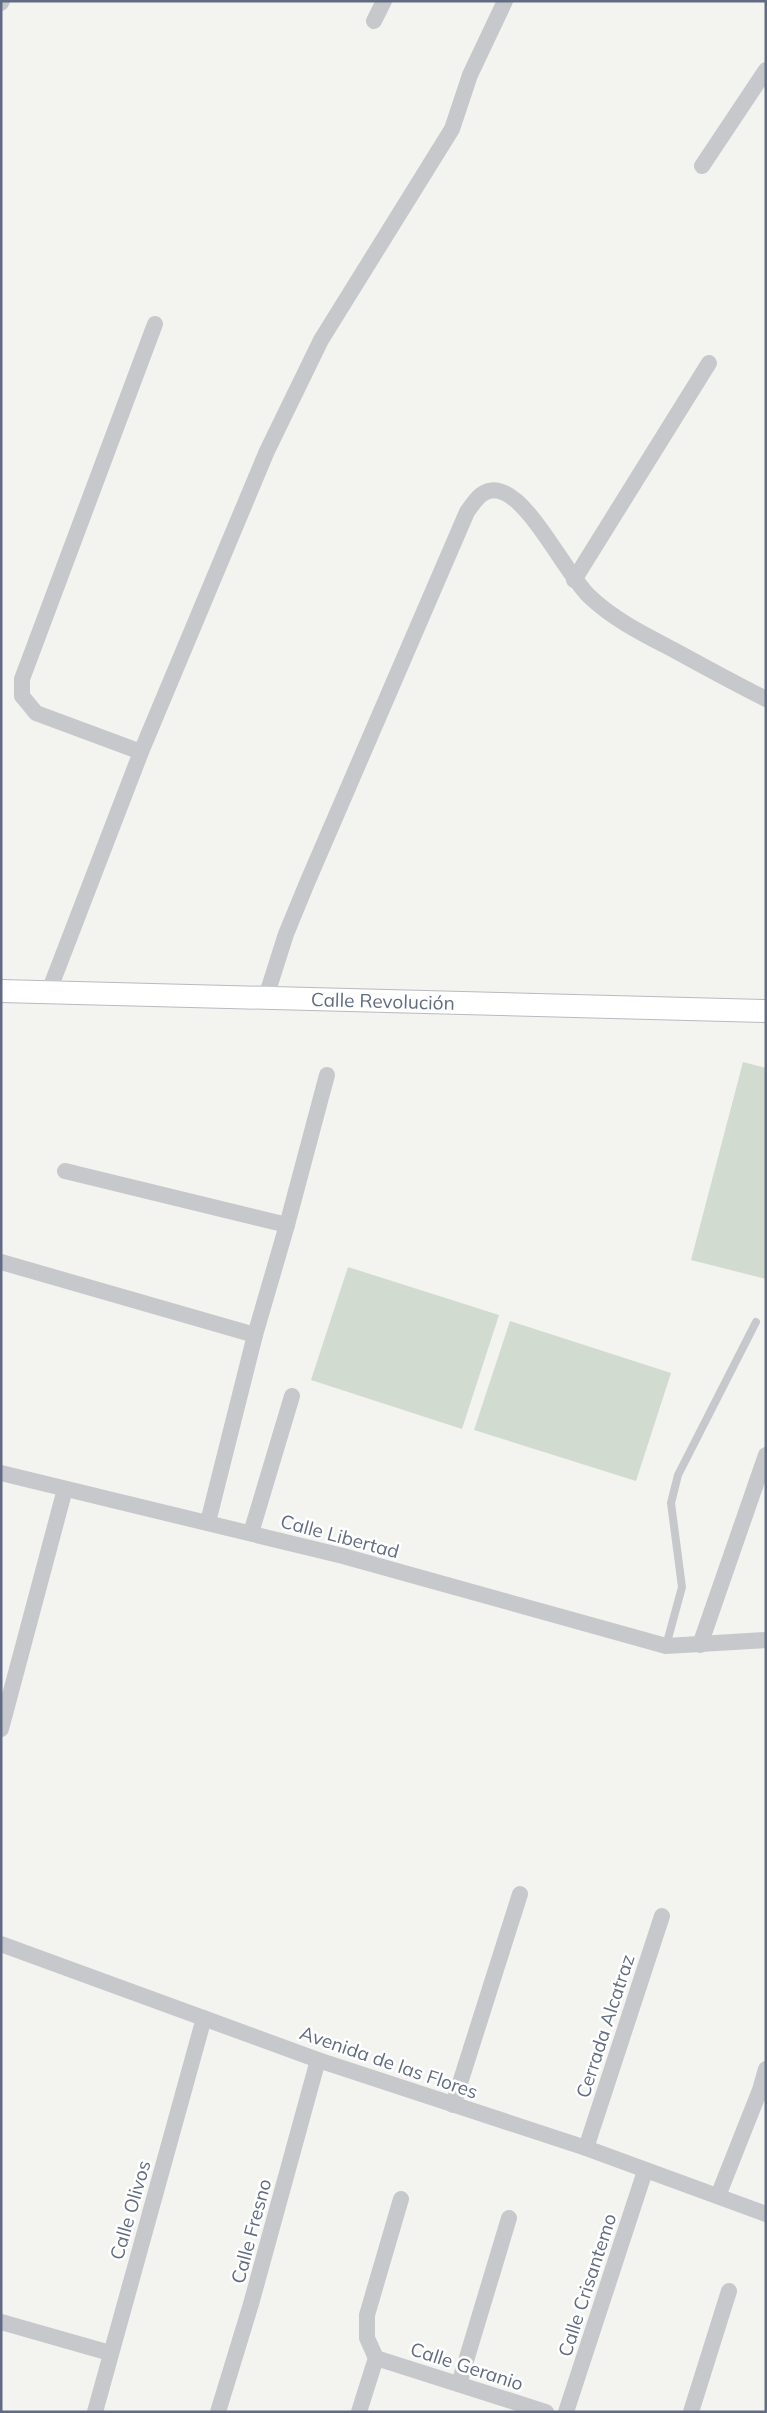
<svg xmlns="http://www.w3.org/2000/svg" width="767" height="2413" font-family="Mulish,sans-serif">
<style>
.green{fill:#d2dbd0}
.lines{fill:none;stroke-linecap:round;stroke-linejoin:round}
.secondary-casing{stroke:#b8bac0;stroke-width:24}
.lane{stroke:#c6c8cc;stroke-width:8}
.street{stroke:#c6c8cc;stroke-width:16}
.secondary{stroke:#fff;stroke-width:22}
.labels{text-anchor:middle;stroke-width:5;stroke-linejoin:round;paint-order:stroke}
.street-label{font-size:19px;fill:#616c82;stroke:#fff}
</style>
<rect width="100%" height="100%" fill="#f3f4ef"/>
<g class="green">
<polygon points="743,1062 766,1068 766,1279 691,1260"/>
<polygon points="348,1267 499,1315 462,1429 311,1380"/>
<polygon points="510,1321 671,1373 636,1481 474,1430"/>
</g>
<g class="lines">
<g class="secondary-casing">
<g id="secondary">
<path id="s1" d="M1 991 766 1011"/>
</g>
</g>
<polyline class="lane" points="666,1646 682,1587 671,1503 678,1475 756,1322"/>
<g class="street">
<polyline points="1,3 2,1"/>
<polyline points="374,21 384,1"/>
<polyline points="702,166 766,70"/>
<polyline points="574,580 709,363"/>
<polyline points="141,752 36,713 22,696 22,679 155,324"/>
<polyline points="49,991 141,752 267,451 321,340 452,129 470,75 505,1"/>
<path d="M266 997 286 934 307 883 467 512C475 501 483 487 499 491 530 498 564 571 589 596 613 619 643 634 672 649 703 666 734 683 766 699"/>
<polyline points="65,1171 287,1225 255,1335 208,1522"/>
<polyline points="287,1225 327,1075"/>
<polyline points="1,1262 255,1335"/>
<polyline points="1,1473 343,1556 666,1646 766,1640"/>
<polyline points="251,1533 292,1396"/>
<polyline points="700,1645 766,1455"/>
<polyline points="1,1729 65,1489"/>
<polyline points="1,1944 318,2060 586,2148 766,2214"/>
<polyline points="453,2105 520,1894"/>
<polyline points="586,2148 662,1916"/>
<polyline points="718,2196 760,2090 766,2069"/>
<polyline points="1,2322 110,2353"/>
<polyline points="376,2358 546,2412"/>
<polyline points="376,2358 367,2338 367,2315 401,2199"/>
<polyline points="459,2384 509,2218"/>
<polyline points="95,2412 204,2018"/>
<polyline points="218,2412 251,2304 318,2060"/>
<polyline points="359,2412 376,2358"/>
<polyline points="566,2412 645,2171"/>
<polyline points="691,2412 729,2291"/>
</g>
<use href="#secondary" class="secondary"/>
</g>
<g class="labels">
<g class="street-label">
<text dy="7" stroke="none"><textPath href="#s1" startOffset="382">Calle Revolución</textPath></text>
<text transform="translate(340 1536) rotate(15)" y="7">Calle Libertad</text>
<text transform="translate(605 2026) rotate(-72)" y="7">Cerrada Alcatraz</text>
<text transform="translate(389 2062) rotate(19)" y="7">Avenida de las Flores</text>
<text transform="translate(130 2210) rotate(-74)" y="7">Calle Olivos</text>
<text transform="translate(251 2231) rotate(-75)" y="7">Calle Fresno</text>
<text transform="translate(587 2285) rotate(-72)" y="7">Calle Crisantemo</text>
<text transform="translate(467 2366) rotate(18)" y="7">Calle Geranio</text>
</g>
</g>
<rect width="767" height="2413" fill="none" stroke="#616c82" stroke-width="5"/>
</svg>
